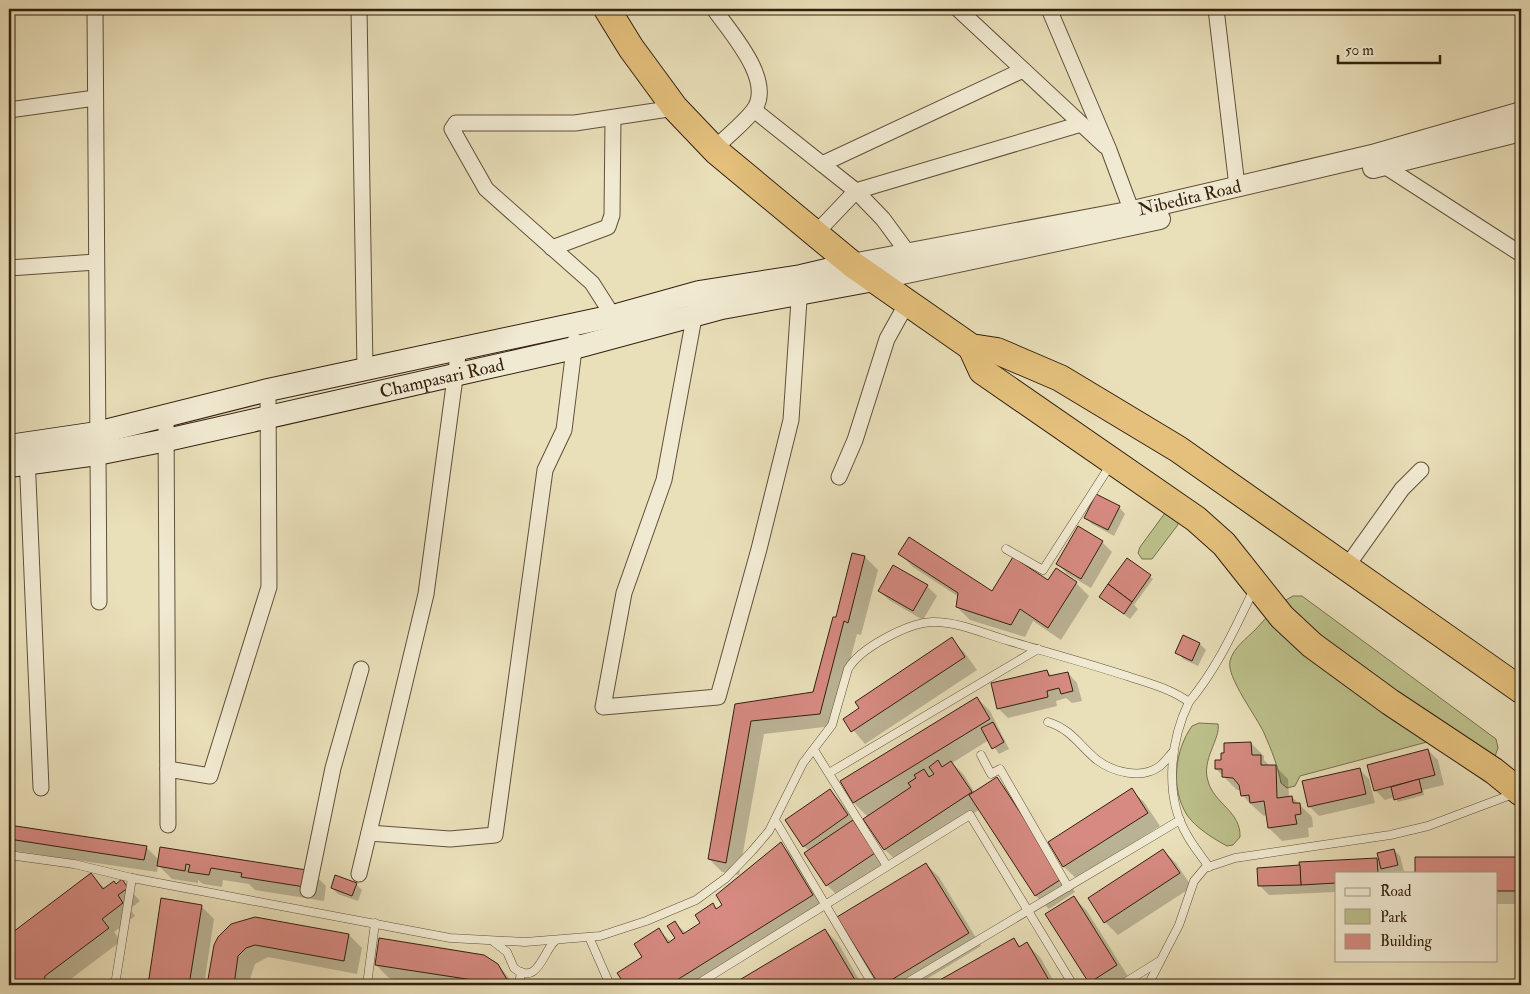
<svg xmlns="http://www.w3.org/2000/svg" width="1530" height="994" font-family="'IM FELL Double Pica',serif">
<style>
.green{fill:#bcc08b;stroke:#78704e}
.shadow{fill:#0003}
.building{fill:#d68a81;stroke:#332010}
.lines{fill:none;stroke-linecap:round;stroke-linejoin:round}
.service-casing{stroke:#60503a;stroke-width:9}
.minor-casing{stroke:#60503a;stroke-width:17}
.tertiary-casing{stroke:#60503a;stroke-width:22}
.secondary-casing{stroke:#332010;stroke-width:24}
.trunk-casing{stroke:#332010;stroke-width:28}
.service{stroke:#f1ead2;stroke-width:8}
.minor{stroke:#f1ead2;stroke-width:15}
.tertiary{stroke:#f1ead2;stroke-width:20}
.secondary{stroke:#f1ead2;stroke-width:22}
.trunk{stroke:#e4c07c;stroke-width:26}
.labels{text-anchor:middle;stroke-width:5;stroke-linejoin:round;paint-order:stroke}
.street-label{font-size:18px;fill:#332010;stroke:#f1ead2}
</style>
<rect width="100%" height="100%" fill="#e9dfb9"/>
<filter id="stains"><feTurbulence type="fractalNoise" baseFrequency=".004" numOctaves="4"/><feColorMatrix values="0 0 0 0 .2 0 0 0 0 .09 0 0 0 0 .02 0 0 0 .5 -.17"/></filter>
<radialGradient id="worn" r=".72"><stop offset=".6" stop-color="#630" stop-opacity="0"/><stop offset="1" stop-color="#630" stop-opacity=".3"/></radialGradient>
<g class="green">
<polygon points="1165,513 1179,522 1177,526 1152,559 1142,559 1138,553 1140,547"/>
<path d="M1293 596H1302L1496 739 1498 748 1494 759 1477 770 1466 768 1427 742 1300 776 1295 786 1287 788 1281 783C1278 766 1271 749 1264 733 1257 717 1226 677 1230 661 1233 648 1247 638 1256 629 1268 616 1277 604 1293 596Z"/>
<path d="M1199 723 1218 724C1221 738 1201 760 1208 781 1214 804 1241 811 1240 837L1233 845 1227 846C1214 839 1196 828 1187 815 1170 788 1175 750 1192 726Z"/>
</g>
<g class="shadow">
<polygon points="1119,507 1125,514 1114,536 1092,524 1086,518"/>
<polygon points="1102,542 1112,552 1091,588 1067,574 1058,564"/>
<polygon points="900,554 992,593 1049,582 1057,570 1076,583 1089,596 1061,640 1033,621 1025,637 970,620 957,607 959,597 913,567"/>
<polygon points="865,557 878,570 861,635 857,634 833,726 764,734 739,875 722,872 709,859 736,705 814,693 837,619"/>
<polygon points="1127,560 1153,579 1134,605 1138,609 1130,619 1101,597"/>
<polygon points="927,586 937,596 923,620 889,600 879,591"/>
<polygon points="1184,637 1200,644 1206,650 1198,666 1183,659 1177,652"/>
<polygon points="951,639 964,652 977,670 865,744 844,719"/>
<polygon points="1047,671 1053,677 1068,673 1077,683 1082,701 1072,703 1066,698 1056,701 1057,706 1008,718 998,708"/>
<polygon points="977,698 990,711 1009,749 999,754 989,740 952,763 964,775 975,793 997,779 1010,792 1075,892 1049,909 1036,896 980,809 898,862 885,850 865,819 868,817 854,803 841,782"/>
<polygon points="1251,743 1264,756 1264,760 1270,766 1275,766 1288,779 1289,797 1292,797 1312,817 1313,827 1308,828 1309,837 1282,841 1269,828 1267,815 1264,816 1255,808 1242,795 1241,790 1237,790 1216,769 1223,761"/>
<polygon points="1428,750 1438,760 1444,785 1423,790 1424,795 1398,802 1395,797 1385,800 1375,790"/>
<polygon points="1359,769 1369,779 1375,803 1319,816 1309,806"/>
<polygon points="830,790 839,800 884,863 837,895 827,885 809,851 804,846"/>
<polygon points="1131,790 1144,802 1160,826 1077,879 1064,867 1049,843"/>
<polygon points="9,826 146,847 160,861 313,873 326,886 324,901 255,890 249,884 223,880 222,887 203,884 198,880 198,883 172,879 158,865 157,872 9,850"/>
<polygon points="781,844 794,857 825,908 703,985 627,985 619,973 644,958 659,930 671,942 677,939 675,923 686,933 702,923 713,905 718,910"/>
<polygon points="1163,850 1176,863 1192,887 1118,935 1105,922 1090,899"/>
<polygon points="1394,850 1400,856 1404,871 1336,873 1336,892 1269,895 1259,885 1376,859 1380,863"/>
<polygon points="1520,858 1521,904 1496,904 1496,873"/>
<polygon points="926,864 939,877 981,946 917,985 880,985 839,917"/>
<polygon points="91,875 105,889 122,881 140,901 130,909 135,916 114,932 121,941 63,985 9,985 9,936"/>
<polygon points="356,884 362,890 358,901 338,894 332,888"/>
<polygon points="1074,898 1087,911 1129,978 1118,985 1093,985 1090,982"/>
<polygon points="162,900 201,906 214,919 204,985 149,985"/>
<polygon points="825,930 838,943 862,985 733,985"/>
<polygon points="349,935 362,948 357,974 268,957 255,964 248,985 208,985 215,946"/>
<polygon points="380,939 476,954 498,965 515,985 436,985 389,978 376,965"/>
<polygon points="1014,939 1021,947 1027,944 1040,957 1056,985 933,985"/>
</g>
<g class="building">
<polygon points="1096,494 1120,506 1108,530 1084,518"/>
<polygon points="1078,526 1103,541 1081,579 1056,564"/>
<polygon points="909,537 992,591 1013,557 1048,580 1056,568 1077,582 1048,628 1020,609 1011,625 956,607 958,593 898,554"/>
<polygon points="852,553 865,556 848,623 844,621 820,714 751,721 726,863 708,859 735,704 813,692 833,617 836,617"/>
<polygon points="1127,558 1151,575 1132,602 1108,584"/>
<polygon points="893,565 928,585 913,611 878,591"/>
<polygon points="1108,584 1132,602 1124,614 1099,597"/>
<polygon points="1183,635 1200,643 1192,661 1175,653"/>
<polygon points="952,637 965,657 851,732 843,719 859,708 855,702"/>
<polygon points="1047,670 1049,676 1068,672 1073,691 1061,694 1059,688 1047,691 1048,697 997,709 991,683"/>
<polygon points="977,697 990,719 853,803 840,781"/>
<polygon points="993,722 1004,742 992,749 981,728"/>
<polygon points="1251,742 1252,755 1261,755 1261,765 1276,765 1277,798 1292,796 1293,803 1300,803 1301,814 1295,815 1297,824 1268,828 1264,801 1250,803 1249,795 1241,796 1239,785 1233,778 1222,777 1222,769 1215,769 1215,760 1221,760 1221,753 1224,753 1224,743"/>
<polygon points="1428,749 1435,775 1374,791 1367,765"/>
<polygon points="938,760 942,767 951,761 972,792 884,850 863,819 911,787 908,783 916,778 914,775 924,769 929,777 934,774 929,767"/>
<polygon points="1360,768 1366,794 1308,807 1302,781"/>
<polygon points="997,777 1063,878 1035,896 969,795"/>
<polygon points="1419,779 1422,792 1394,800 1391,787"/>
<polygon points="1132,788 1148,813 1063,867 1048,842"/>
<polygon points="830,789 848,815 803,847 785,820"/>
<polygon points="853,820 875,853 826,886 804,853"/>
<polygon points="9,825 147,846 144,860 9,839"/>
<polygon points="781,842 813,895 669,985 625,985 617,973 642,957 634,944 659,928 668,943 675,938 667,926 675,921 683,934 700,923 695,915 713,903 716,909 722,905 716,895"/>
<polygon points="160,847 313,871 311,888 241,877 242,873 211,868 209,875 188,872 190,865 186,864 185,871 157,866"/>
<polygon points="1163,849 1180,873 1104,923 1088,898"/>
<polygon points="1394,849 1398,865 1381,869 1377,853"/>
<polygon points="1415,857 1521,857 1521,891 1496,891 1496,873 1415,873"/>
<polygon points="1377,858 1378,873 1336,873 1336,883 1301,885 1299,862"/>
<polygon points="926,863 969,933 883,985 879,985 837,917"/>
<polygon points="1300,865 1301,885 1258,886 1257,868"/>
<polygon points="91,873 103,889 114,881 116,884 122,879 128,888 118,895 123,903 102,919 109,928 45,976 44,985 9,985 9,935"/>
<polygon points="335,875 357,883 352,896 331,888"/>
<polygon points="1074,896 1117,965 1089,983 1045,914"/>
<polygon points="161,898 202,905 189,985 148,985"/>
<polygon points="255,917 349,934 344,961 255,945 246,948 238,956 234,985 207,985 214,945 218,937 231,924"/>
<polygon points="825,929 858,985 731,985"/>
<polygon points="379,938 484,955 498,964 510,985 480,985 473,980 375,965"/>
<polygon points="1014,938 1019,947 1027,942 1050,982 1044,985 931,985"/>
</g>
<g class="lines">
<g class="service-casing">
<g id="service">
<polyline points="1006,549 1043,570 1111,464"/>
<path d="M1189 702C1170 741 1164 796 1187 835 1193 846 1202 857 1209 867"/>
<path d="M1048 722C1071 729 1080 746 1097 760 1113 772 1142 780 1160 766 1165 762 1169 756 1173 752"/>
<polyline points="814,750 887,866"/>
<polyline points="981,755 991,774 1000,769 1068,887"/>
<polyline points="829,773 1038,649"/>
<polyline points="775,820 873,985"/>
<path d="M9 855 74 864 132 878 450 938 525 942 600 936 646 921 696 900 726 878 752 851 769 831 803 763 832 725 848 669C860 648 908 623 932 622 957 621 985 634 1009 641 1050 653 1090 664 1130 677 1151 684 1171 689 1189 702 1218 667 1234 630 1254 589"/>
<polyline points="589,937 610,985"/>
<path d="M494 942 507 952 514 968C538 987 543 951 555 941"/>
<polyline points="115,985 132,878"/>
<polyline points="367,985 375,923"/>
<polyline points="519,985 521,972"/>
<polyline points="696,985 970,815 1073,985"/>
<polyline points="903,985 1180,820"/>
<polyline points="1121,985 1158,962"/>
<polyline points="1148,985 1179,925 1194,881 1205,868 1235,858 1390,835 1428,826 1513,794"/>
</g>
</g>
<g class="minor-casing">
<g id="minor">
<polyline points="95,9 99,602"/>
<polyline points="359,9 365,369"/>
<polyline points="958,9 1105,146"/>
<polyline points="1049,9 1109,150 1135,220"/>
<polyline points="1216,9 1237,186"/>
<polyline points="9,110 95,98"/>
<polyline points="754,110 856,191 883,219 908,253"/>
<path d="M714 149C727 136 742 125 753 111 776 82 730 32 714 9"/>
<polyline points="822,164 1023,70"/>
<polyline points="1383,165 1521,254"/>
<polyline points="816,233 856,191 1081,124"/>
<polyline points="552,248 608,227 612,215 613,118"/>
<polyline points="9,268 96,262"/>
<polyline points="696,307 664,480 624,593 603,707 718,697 759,549 791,420 800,285"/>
<polyline points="613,316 592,283 486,189 452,129 456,123 575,123 675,108"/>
<polyline points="166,415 168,825"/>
<polyline points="27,455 41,788"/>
<polyline points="839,477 855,440 887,339 907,303"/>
<polyline points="1345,569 1402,489 1421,470"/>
<polyline points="168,769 210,776 269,587 268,390"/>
<polyline points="369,833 450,839 495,835 545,470 564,430 575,341"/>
<polyline points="359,874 426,594 459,348"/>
<polyline points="308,890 333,768 361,669"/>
</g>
</g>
<g class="tertiary-casing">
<g id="tertiary">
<polyline points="1373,168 1521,131"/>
<path id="s1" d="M852 264 1133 211 1372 155 1521 112"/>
<polyline points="874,280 1160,219"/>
</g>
</g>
<g class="secondary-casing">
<g id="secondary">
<polyline points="9,446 97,433 268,390 613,316 699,292 801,276 852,264"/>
<path id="s2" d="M9 466 97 454 167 440 574 348 722 308 874 280"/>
</g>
</g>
<g class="trunk-casing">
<g id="trunk">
<polyline points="607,9 631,48 675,108 717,152 852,264 971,347 997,351 1060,378 1178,449 1521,690"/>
<polyline points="971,347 982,371 1196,519 1224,544 1282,617 1312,645 1390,702 1494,771 1521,793"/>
</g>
</g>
<use href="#service" class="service"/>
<use href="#minor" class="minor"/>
<use href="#tertiary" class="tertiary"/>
<use href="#secondary" class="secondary"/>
<use href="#trunk" class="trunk"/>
</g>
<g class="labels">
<g class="street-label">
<text dy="6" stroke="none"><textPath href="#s1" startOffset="344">Nibedita Road</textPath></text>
<text dy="6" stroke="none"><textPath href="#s2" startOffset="442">Champasari Road</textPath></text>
</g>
</g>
<rect width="1530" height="994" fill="none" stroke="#e9dfb9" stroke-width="30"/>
<rect x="10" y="10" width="1510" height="974" fill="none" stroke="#332010" stroke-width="2.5"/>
<rect x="15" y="15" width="1500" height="964" fill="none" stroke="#332010"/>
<rect x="1335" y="872" width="162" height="90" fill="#f1ead2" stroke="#a59984"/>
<rect x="1345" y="888" width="25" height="8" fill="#f1ead2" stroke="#a59984"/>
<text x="1380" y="896" font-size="15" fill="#332010">Road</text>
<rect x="1345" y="909" width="25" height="15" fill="#bcc08b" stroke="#a59984"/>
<text x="1380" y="922" font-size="15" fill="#332010">Park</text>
<rect x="1345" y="934" width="25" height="15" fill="#d68a81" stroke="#a59984"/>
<text x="1380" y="946" font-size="15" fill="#332010">Building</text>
<path d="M1338 55v8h102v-8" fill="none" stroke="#332010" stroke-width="2.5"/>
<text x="1345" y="55" font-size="15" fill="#332010" stroke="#f1ead2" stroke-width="4" paint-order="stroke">50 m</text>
<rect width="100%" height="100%" filter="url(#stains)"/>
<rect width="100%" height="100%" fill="url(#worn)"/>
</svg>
